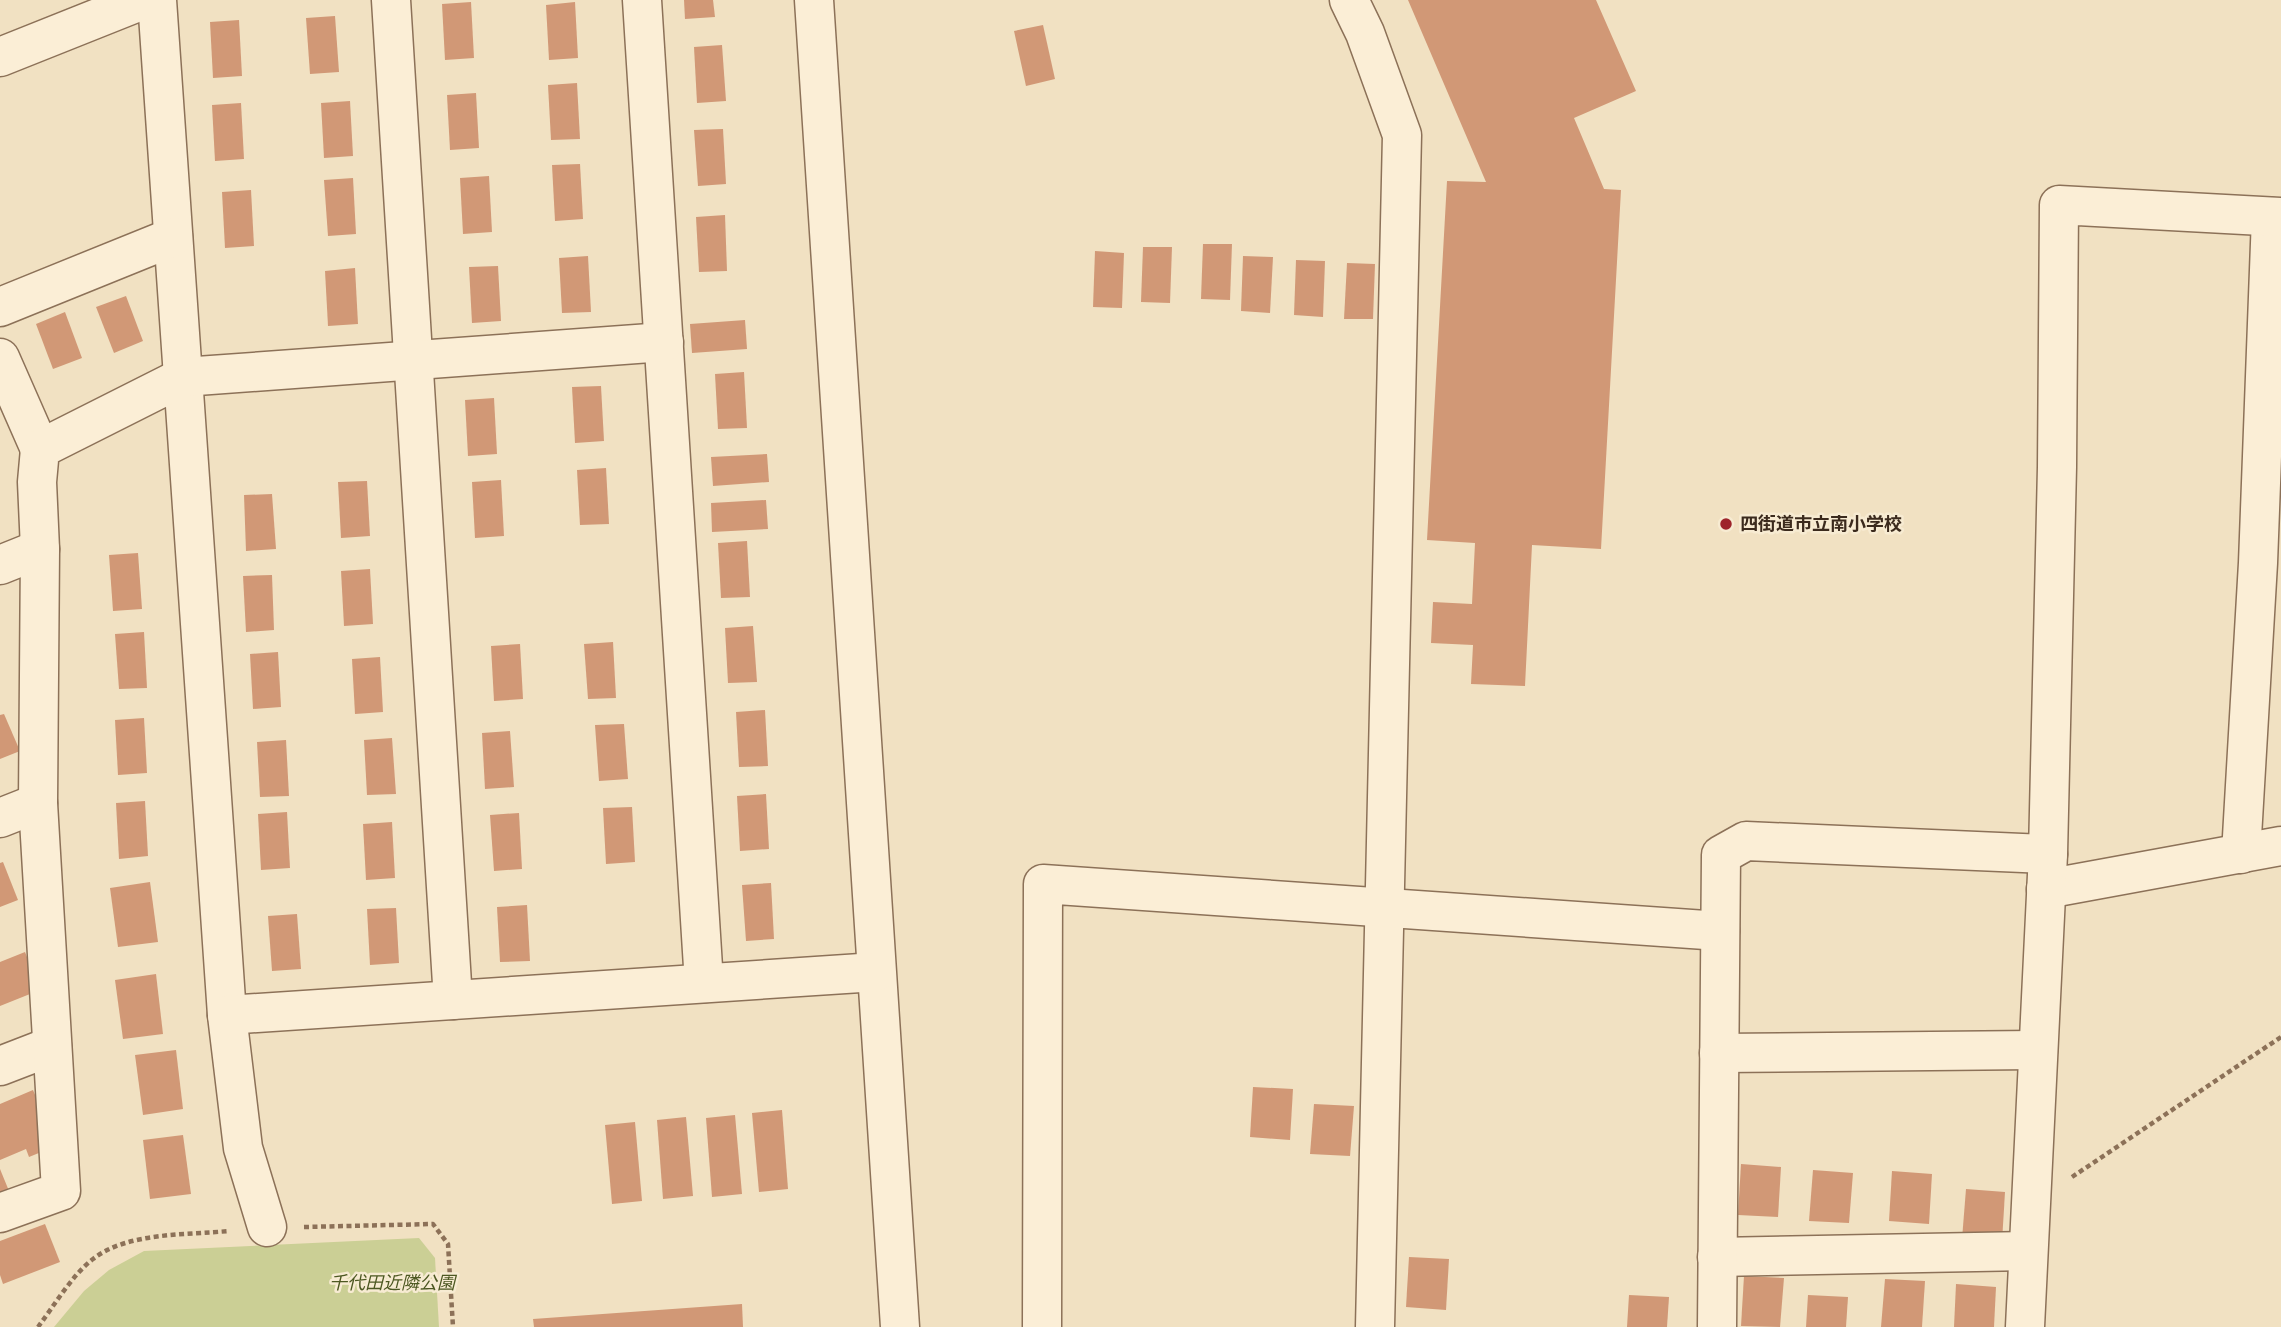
<svg xmlns="http://www.w3.org/2000/svg" width="2281" height="1327" font-family="'Times New Roman','Noto Sans JP',serif">
<style>
.green{fill:#cbcf95}
.building{fill:#d19876}
.lines{fill:none;stroke-linecap:round;stroke-linejoin:round}
.minor-casing{stroke:#8c7158;stroke-width:41}
.path{stroke:#8c7158;stroke-width:4.5;stroke-dasharray:5 3.5;stroke-linecap:butt}
.minor{stroke:#fbeed6;stroke-width:38}
.poi-dot{fill:#9e242a;stroke:#f7ebd2;stroke-width:2.5}
.labels{text-anchor:middle;stroke-width:5;stroke-linejoin:round;paint-order:stroke}
.poi-label{font-size:18px;font-weight:bold;fill:#3b2a1d;stroke:#f7ebd2;text-anchor:start}
.park-label{font-size:18px;font-style:italic;fill:#4d5822;stroke:#f7ebd2}
</style>
<rect width="100%" height="100%" fill="#f1e1c2"/>
<polygon class="green" points="419,1238 435,1258 439,1327 54,1327 84,1291 109,1270 144,1251"/>
<g class="building">
<polygon points="684,0 713,0 715,17 685,19"/>
<polygon points="1408,0 1596,0 1636,91 1574,118 1604,189 1621,190 1601,549 1532,545 1525,686 1471,684 1473,645 1431,643 1433,602 1472,604 1475,543 1427,540 1447,181 1486,182"/>
<polygon points="471,2 474,58 445,60 442,4"/>
<polygon points="575,2 578,58 549,60 546,5"/>
<polygon points="335,16 339,72 310,74 306,18"/>
<polygon points="239,20 242,76 213,78 210,22"/>
<polygon points="1043,25 1055,79 1026,86 1014,31"/>
<polygon points="722,45 726,101 697,103 694,47"/>
<polygon points="577,83 580,139 551,140 548,85"/>
<polygon points="476,93 479,148 450,150 447,95"/>
<polygon points="350,101 353,156 324,158 321,103"/>
<polygon points="241,103 244,159 215,161 212,105"/>
<polygon points="723,129 726,184 698,186 694,130"/>
<polygon points="580,164 583,219 555,221 552,165"/>
<polygon points="489,176 492,232 463,234 460,178"/>
<polygon points="353,178 356,234 328,236 324,180"/>
<polygon points="251,190 254,246 225,248 222,192"/>
<polygon points="725,215 727,271 699,272 696,217"/>
<polygon points="1203,244 1232,244 1230,300 1201,299"/>
<polygon points="1143,247 1172,247 1170,303 1141,302"/>
<polygon points="1095,251 1124,253 1122,308 1093,307"/>
<polygon points="588,256 591,312 562,313 559,258"/>
<polygon points="1243,256 1273,257 1270,313 1241,311"/>
<polygon points="1296,260 1325,261 1323,317 1294,315"/>
<polygon points="1347,263 1375,264 1373,319 1344,319"/>
<polygon points="498,266 501,321 472,323 469,267"/>
<polygon points="355,268 358,324 328,326 325,271"/>
<polygon points="126,296 143,341 114,353 96,307"/>
<polygon points="65,312 82,358 53,369 36,324"/>
<polygon points="745,320 747,349 692,353 690,324"/>
<polygon points="744,372 747,428 718,429 715,374"/>
<polygon points="601,386 604,441 575,443 572,387"/>
<polygon points="494,398 497,454 468,456 465,400"/>
<polygon points="767,454 769,482 713,486 711,457"/>
<polygon points="606,468 609,524 580,525 577,470"/>
<polygon points="501,480 504,536 475,538 472,482"/>
<polygon points="367,481 370,536 341,538 338,482"/>
<polygon points="272,494 276,549 246,551 244,495"/>
<polygon points="766,500 768,529 712,532 711,503"/>
<polygon points="747,541 750,597 721,598 718,543"/>
<polygon points="138,553 142,609 113,611 109,555"/>
<polygon points="370,569 373,624 344,626 341,571"/>
<polygon points="272,575 274,630 246,632 243,576"/>
<polygon points="753,626 757,682 728,683 725,628"/>
<polygon points="144,632 147,688 119,689 115,634"/>
<polygon points="613,642 616,698 588,699 584,644"/>
<polygon points="520,644 523,699 494,701 491,646"/>
<polygon points="278,652 281,707 253,709 250,654"/>
<polygon points="380,657 383,712 355,714 352,659"/>
<polygon points="765,710 768,766 739,767 736,712"/>
<polygon points="4,714 20,751 0,759 0,715"/>
<polygon points="144,718 147,773 118,775 115,720"/>
<polygon points="624,724 628,779 599,781 595,725"/>
<polygon points="510,731 514,787 485,789 482,733"/>
<polygon points="392,738 396,794 367,795 364,740"/>
<polygon points="286,740 289,796 260,797 257,742"/>
<polygon points="766,794 769,849 740,851 737,796"/>
<polygon points="145,801 148,856 119,859 116,803"/>
<polygon points="632,807 635,862 606,864 603,808"/>
<polygon points="287,812 290,868 261,870 258,814"/>
<polygon points="519,813 522,869 494,871 490,815"/>
<polygon points="392,822 395,878 366,880 363,824"/>
<polygon points="3,862 18,900 0,907 0,863"/>
<polygon points="150,882 158,942 118,947 110,888"/>
<polygon points="771,883 774,939 746,941 742,885"/>
<polygon points="527,905 530,961 500,962 497,907"/>
<polygon points="396,908 399,963 370,965 367,909"/>
<polygon points="297,914 301,969 272,971 268,916"/>
<polygon points="25,952 40,990 0,1006 0,962"/>
<polygon points="156,974 163,1034 123,1039 115,980"/>
<polygon points="176,1050 183,1109 143,1115 135,1055"/>
<polygon points="1253,1087 1293,1089 1290,1140 1250,1137"/>
<polygon points="33,1090 56,1146 29,1157 26,1149 0,1160 0,1104"/>
<polygon points="1314,1104 1354,1106 1350,1156 1310,1154"/>
<polygon points="782,1110 788,1189 759,1192 752,1113"/>
<polygon points="735,1115 742,1194 712,1197 706,1118"/>
<polygon points="686,1117 693,1196 663,1199 657,1120"/>
<polygon points="635,1122 642,1201 612,1204 605,1125"/>
<polygon points="183,1135 191,1194 150,1199 143,1140"/>
<polygon points="1741,1164 1781,1167 1778,1217 1738,1215"/>
<polygon points="0,1169 9,1191 0,1195"/>
<polygon points="1813,1170 1853,1173 1849,1223 1809,1221"/>
<polygon points="1892,1171 1932,1174 1929,1224 1889,1221"/>
<polygon points="1966,1189 2005,1192 2002,1242 1962,1239"/>
<polygon points="45,1224 60,1262 3,1284 0,1275 0,1241"/>
<polygon points="1409,1257 1449,1259 1446,1310 1406,1307"/>
<polygon points="1744,1276 1784,1278 1780,1327 1741,1326"/>
<polygon points="1885,1279 1925,1281 1922,1327 1881,1327"/>
<polygon points="1956,1284 1996,1287 1994,1327 1954,1327"/>
<polygon points="1629,1295 1669,1297 1667,1327 1627,1327"/>
<polygon points="1808,1295 1848,1297 1846,1327 1806,1327"/>
<polygon points="742,1304 743,1327 534,1327 533,1319"/>
</g>
<g class="lines">
<g class="minor-casing">
<g id="minor">
<polyline points="157,0 227,1015 243,1148 267,1227"/>
<polyline points="391,0 453,1000"/>
<polyline points="642,0 704,983"/>
<polyline points="814,0 900,1327"/>
<polyline points="1349,0 1365,33 1402,135 1375,1327"/>
<polyline points="0,57 143,0"/>
<polyline points="0,307 173,237"/>
<polyline points="0,358 40,449"/>
<polyline points="0,565 40,549"/>
<polyline points="0,818 38,803"/>
<polyline points="2241,854 2258,563 2271,217"/>
<polyline points="2046,889 2281,846"/>
<polyline points="227,1015 876,972"/>
<polyline points="1719,1053 2038,1050"/>
<polyline points="0,1066 52,1046"/>
<polyline points="0,1213 61,1191 38,803 40,549 37,482 40,449 183,377 664,342"/>
<polyline points="1717,1257 2028,1251"/>
<polyline points="1042,1327 1043,884 1720,931"/>
<polyline points="1717,1327 1721,855 1746,841 2048,854"/>
<polyline points="2025,1327 2048,854 2057,467 2059,205 2281,217"/>
</g>
</g>
<g class="path">
<polyline points="2072,1177 2281,1037"/>
<polyline points="304,1227 433,1224 448,1244 453,1327"/>
<path d="M38 1327C54 1306 72 1275 93 1259 127 1232 187 1235 229 1231"/>
</g>
<use href="#minor" class="minor"/>
</g>
<circle class="poi-dot" cx="1726" cy="524" r="7"/>
<g class="labels">
<g class="poi-label">
<text x="1740" y="530">四街道市立南小学校</text>
</g>
<g class="park-label">
<text x="392" y="1289">千代田近隣公園</text>
</g>
</g>
</svg>
